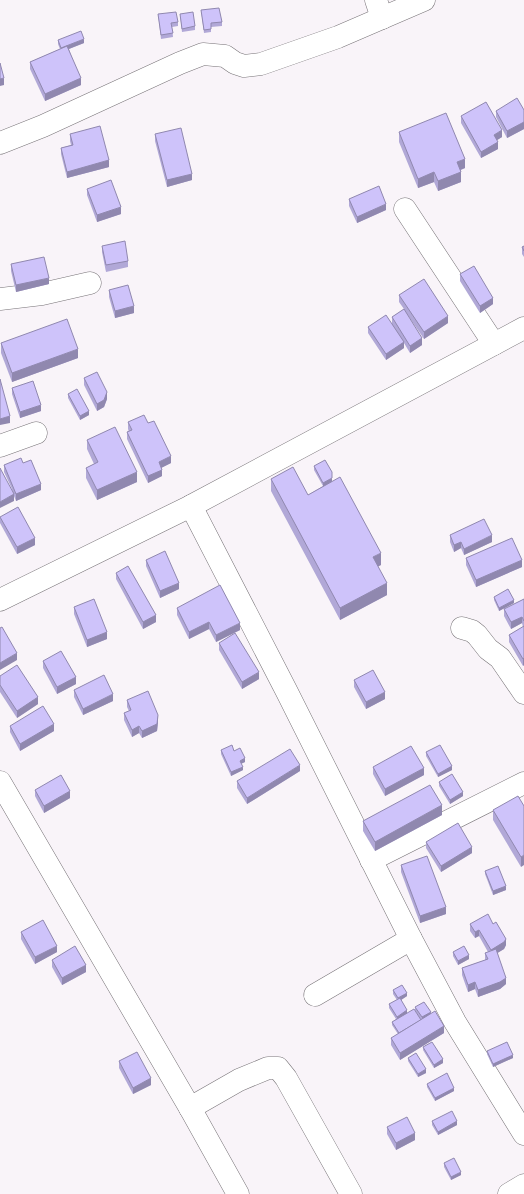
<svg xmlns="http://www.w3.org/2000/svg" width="524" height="1194" font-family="Montserrat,sans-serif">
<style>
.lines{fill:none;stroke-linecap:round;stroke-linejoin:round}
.minor-casing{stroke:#777377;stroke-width:23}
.minor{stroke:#fff;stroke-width:22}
.wall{fill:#b1a8d7}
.shaded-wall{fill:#9088af}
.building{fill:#cec3fa;stroke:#9088af}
</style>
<rect width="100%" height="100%" fill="#f9f4f9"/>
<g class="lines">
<g class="minor-casing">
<g id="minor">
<polyline points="376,0 382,18"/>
<polyline points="0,143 43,126 180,63 203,54 225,56 235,63 244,66 261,64 338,37 424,0"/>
<polyline points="405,209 494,344"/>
<polyline points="0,299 42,294 90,283"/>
<polyline points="0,446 36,433"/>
<polyline points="191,506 287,692 411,939 455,1022 524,1134"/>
<polyline points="0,600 191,506 524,328"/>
<polyline points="462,628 472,631 477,635 488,649 500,658 524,693"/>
<polyline points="0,782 190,1108 238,1194"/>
<polyline points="371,860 524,783"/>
<polyline points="315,995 411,939"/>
<polyline points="190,1108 239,1080 268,1068 278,1068 286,1078 351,1194"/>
<polyline points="509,1194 524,1185"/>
</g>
</g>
<use href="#minor" class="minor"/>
</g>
<g class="wall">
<polygon points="201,10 222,22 222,26 211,27 211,32 204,33"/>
<polygon points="158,14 178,22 178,26 172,27 173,37 161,39"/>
<polygon points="180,14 195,26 195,30 182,32"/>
<polygon points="58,40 84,43 69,49 81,85 45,101 30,69 30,62 60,49 58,44"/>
<polygon points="524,110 524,129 507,138 496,117 496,111"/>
<polygon points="461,116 502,137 497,140 498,149 481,158 461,123"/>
<polygon points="399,132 465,168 461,170 461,182 438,191 434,182 418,188 399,142"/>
<polygon points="70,134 109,167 67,178 61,154 61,148 71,145 70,141"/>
<polygon points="155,134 192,180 167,187 155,141"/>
<polygon points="87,189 121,214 97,222 87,195"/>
<polygon points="349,199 386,210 357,223 349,206"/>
<polygon points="102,246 128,261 128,267 106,272 102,252"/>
<polygon points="524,246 524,257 522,254 522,247"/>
<polygon points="11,264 49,284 16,292 11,271"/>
<polygon points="460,274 493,304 480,313 460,281"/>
<polygon points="109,290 134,313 115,318 109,297"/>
<polygon points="399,295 448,323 424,339 407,314 422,345 410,353 404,343 404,348 386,360 368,333 368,327 392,324 392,317 404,309 399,302"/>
<polygon points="1,343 78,358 12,382 1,353"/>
<polygon points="84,378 107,399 104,407 97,411 84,385"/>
<polygon points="12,388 41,411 20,418 12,394"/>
<polygon points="68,394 89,415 80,420 68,398"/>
<polygon points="128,422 148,423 171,463 161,468 162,476 148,483 127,439 127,432 129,432 128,429"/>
<polygon points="87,440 137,482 97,500 86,478 86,468 94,464 87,449"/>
<polygon points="23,463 41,490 16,501 14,496 14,501 12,489 4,472 4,465"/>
<polygon points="314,466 332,482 381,565 378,566 387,595 340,620 271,491 271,479 308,495 323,486 314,470"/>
<polygon points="0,517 35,545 17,554 0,523"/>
<polygon points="450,535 492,542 464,555 461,548 454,552 450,542"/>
<polygon points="466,558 522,567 476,587 466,565"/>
<polygon points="146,560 179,589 160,598 146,566"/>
<polygon points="116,573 156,622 143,629 116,579"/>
<polygon points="494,597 514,603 499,611 494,600"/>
<polygon points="524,599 524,665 523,666 509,642 509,635 523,627 522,623 511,629 504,616 504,609"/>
<polygon points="74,607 107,639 87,647 74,614"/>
<polygon points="177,608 240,630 216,642 209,629 189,639 177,615"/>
<polygon points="219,643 259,679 242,689 219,650"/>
<polygon points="43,661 76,684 57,694 43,668"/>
<polygon points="0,676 38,704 17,718 0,692"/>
<polygon points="354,680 385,699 366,709 354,687"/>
<polygon points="74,690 113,701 83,715 74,697"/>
<polygon points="127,700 158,722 157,731 142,738 139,733 132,737 124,720 124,713 129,711 127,707"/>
<polygon points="10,726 54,731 20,751 10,732"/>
<polygon points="221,750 234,751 245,762 241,764 243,770 231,776 221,754"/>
<polygon points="426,752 452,770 438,777 426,756"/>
<polygon points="373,767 424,775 385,796 373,774"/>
<polygon points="300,771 247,804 237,788 237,781"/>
<polygon points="439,782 463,796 450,804 439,786"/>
<polygon points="35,790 70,798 44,813 35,796"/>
<polygon points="524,806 521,867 493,820 493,810"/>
<polygon points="442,815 375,851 363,831 363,821"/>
<polygon points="426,842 472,853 441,872 426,848"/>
<polygon points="401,865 446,914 420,923 401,872"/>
<polygon points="485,871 506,890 493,895 485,874"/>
<polygon points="470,924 506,945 504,949 497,953 506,984 500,989 478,997 475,989 468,992 462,975 462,968 485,960 485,953 488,952 479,936 475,938 470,931"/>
<polygon points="21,932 57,952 35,964 21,939"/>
<polygon points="453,952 469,959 458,965 453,956"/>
<polygon points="52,960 86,972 62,985 52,967"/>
<polygon points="393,990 407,996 401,1000 407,1013 421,1020 415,1011 415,1007 431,1014 444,1033 400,1060 391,1045 391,1038 398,1034 392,1025 392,1022 396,1019 389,1008 389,1004 397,1000 393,994"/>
<polygon points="423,1047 443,1063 434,1068 423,1050"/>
<polygon points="487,1051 513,1058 493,1067 487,1054"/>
<polygon points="408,1058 426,1073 418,1077 408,1061"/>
<polygon points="119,1061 151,1085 133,1094 119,1068"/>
<polygon points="427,1084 454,1091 435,1101 427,1087"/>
<polygon points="432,1121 457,1125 438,1135 432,1125"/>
<polygon points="387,1127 415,1140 396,1150 387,1134"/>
<polygon points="444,1163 461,1175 451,1180 444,1167"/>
</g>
<g class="shaded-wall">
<polygon points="84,39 84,43 61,52 61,48"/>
<polygon points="4,78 4,85 0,86 0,79"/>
<polygon points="81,78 81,85 45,101 45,94"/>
<polygon points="524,122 524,129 507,138 507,131"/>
<polygon points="502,130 502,137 494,142 494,135"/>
<polygon points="498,142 498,149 481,158 481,152"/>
<polygon points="465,159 465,168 457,171 457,162"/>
<polygon points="109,160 109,167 67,178 67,172"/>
<polygon points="434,172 434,182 418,188 418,179"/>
<polygon points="461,172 461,182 438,191 438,181"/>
<polygon points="192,174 192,180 167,187 167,180"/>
<polygon points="386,204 386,210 357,223 357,217"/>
<polygon points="121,207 121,214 97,222 97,215"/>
<polygon points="49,278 49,284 16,292 16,285"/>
<polygon points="493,298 493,304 480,313 480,306"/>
<polygon points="134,306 134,313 115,318 115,311"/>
<polygon points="448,316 448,323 424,339 424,332"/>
<polygon points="422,338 422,345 410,353 410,346"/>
<polygon points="404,342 404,348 386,360 386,354"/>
<polygon points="78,349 78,358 12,382 12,373"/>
<polygon points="107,392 107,399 104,407 97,411 97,404"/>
<polygon points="41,405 41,411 20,418 20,412"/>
<polygon points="89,411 89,415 80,420 80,416"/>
<polygon points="10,416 10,423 0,425 0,419"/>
<polygon points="171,456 171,463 159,469 159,462"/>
<polygon points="162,470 162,476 148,483 148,476"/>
<polygon points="137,472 137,482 97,500 97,490"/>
<polygon points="332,478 332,482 323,487 323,483"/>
<polygon points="41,484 41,490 16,501 16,494"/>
<polygon points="14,494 14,501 0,508 0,502"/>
<polygon points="492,535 492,542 464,555 464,549"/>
<polygon points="35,538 35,545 17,554 17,547"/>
<polygon points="461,542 461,548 454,552 454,545"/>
<polygon points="381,553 381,565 373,569 373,557"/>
<polygon points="522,560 522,567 476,587 476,580"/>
<polygon points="179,583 179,589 160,598 160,591"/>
<polygon points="387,583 387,595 340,620 340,608"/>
<polygon points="514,600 514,603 499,611 499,608"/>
<polygon points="156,615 156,622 143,629 143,622"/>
<polygon points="522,617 522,623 511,629 511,622"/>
<polygon points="209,622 209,629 189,639 189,632"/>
<polygon points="240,623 240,630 216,642 216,635"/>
<polygon points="107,632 107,639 87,647 87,640"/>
<polygon points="17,653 17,660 0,670 0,663"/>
<polygon points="524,658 524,665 523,666 523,659"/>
<polygon points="259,672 259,679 242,689 242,682"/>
<polygon points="76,677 76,684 57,694 57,687"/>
<polygon points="385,692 385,699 366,709 366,702"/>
<polygon points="113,694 113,701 83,715 83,709"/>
<polygon points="38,697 38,704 17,718 17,711"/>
<polygon points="158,715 158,722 157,731 142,738 142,731"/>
<polygon points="54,724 54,731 20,751 20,744"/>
<polygon points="139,726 139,733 132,737 132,730"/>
<polygon points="245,758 245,762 240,764 240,761"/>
<polygon points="300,765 300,771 247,804 247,798"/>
<polygon points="452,766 452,770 438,777 438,774"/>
<polygon points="243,767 243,770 231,776 231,772"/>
<polygon points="424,768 424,775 385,796 385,789"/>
<polygon points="70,791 70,798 44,813 44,806"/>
<polygon points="463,792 463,796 450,804 450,800"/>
<polygon points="442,805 442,815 375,851 375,842"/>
<polygon points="472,847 472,853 441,872 441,866"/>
<polygon points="524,855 524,865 521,867 521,857"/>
<polygon points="506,886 506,890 493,895 493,891"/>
<polygon points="446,907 446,914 420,923 420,916"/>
<polygon points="479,930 479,936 475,938 475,932"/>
<polygon points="506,939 506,945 504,949 491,957 491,950"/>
<polygon points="57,946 57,952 35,964 35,957"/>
<polygon points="469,955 469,959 458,965 458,961"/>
<polygon points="86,965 86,972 62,985 62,978"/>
<polygon points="506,978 506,984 500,989 478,997 478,990"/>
<polygon points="475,982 475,989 468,992 468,985"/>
<polygon points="407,993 407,996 398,1002 398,998"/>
<polygon points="407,1010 407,1014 397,1020 397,1017"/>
<polygon points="431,1012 431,1015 422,1021 422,1017"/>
<polygon points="444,1026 444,1033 400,1060 400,1053"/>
<polygon points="513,1055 513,1058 493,1067 493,1064"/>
<polygon points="443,1059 443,1063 434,1068 434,1065"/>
<polygon points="426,1069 426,1073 418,1077 418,1074"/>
<polygon points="151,1078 151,1085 133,1094 133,1088"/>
<polygon points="454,1088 454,1091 435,1101 435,1098"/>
<polygon points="457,1121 457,1125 438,1135 438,1132"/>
<polygon points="415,1133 415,1140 396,1150 396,1143"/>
<polygon points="461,1172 461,1175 451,1180 451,1177"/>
</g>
<g class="building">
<polygon points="219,8 222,22 211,23 211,29 204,30 201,10"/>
<polygon points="176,12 178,22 171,23 173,33 161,35 158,14"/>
<polygon points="193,12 195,26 182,29 180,14"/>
<polygon points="81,31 84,39 61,48 58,40"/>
<polygon points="67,46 81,78 45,94 30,62"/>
<polygon points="0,63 4,78 0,79"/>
<polygon points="517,98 524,110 524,122 507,131 496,111"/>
<polygon points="486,102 502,130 494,135 498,142 481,152 461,116"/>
<polygon points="446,113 465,159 457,162 461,172 438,181 434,172 418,179 399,132"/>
<polygon points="100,126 109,160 67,172 61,148 73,145 70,134"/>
<polygon points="181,128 192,174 167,180 155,134"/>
<polygon points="111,180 121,207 97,215 87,189"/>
<polygon points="379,186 386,204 357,217 349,199"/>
<polygon points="125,241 128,261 106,265 102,246"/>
<polygon points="524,246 524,251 522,247"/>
<polygon points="44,257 49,278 16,285 11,264"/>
<polygon points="474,266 493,298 480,306 460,274"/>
<polygon points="424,279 448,316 424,332 399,295"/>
<polygon points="128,285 134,306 115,311 109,290"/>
<polygon points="404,309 422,338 410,346 392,317"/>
<polygon points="386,315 404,342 386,354 368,327"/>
<polygon points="67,319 78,349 12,373 1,343"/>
<polygon points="97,372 107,392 104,400 97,404 84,378"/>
<polygon points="0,379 10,416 0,419"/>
<polygon points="33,381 41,405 20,412 12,388"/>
<polygon points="77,389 89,411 80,416 68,394"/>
<polygon points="144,415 148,423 154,421 171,456 159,462 162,470 148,476 127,432 132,430 128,422"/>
<polygon points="115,427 137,472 97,490 86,468 98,462 87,440"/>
<polygon points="21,458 23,463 31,460 41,484 16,494 4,465"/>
<polygon points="325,460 332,472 332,478 323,483 314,466"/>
<polygon points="293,467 308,495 340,477 381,553 373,557 387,583 340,608 271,479"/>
<polygon points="0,468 14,494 0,502"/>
<polygon points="18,507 35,538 17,547 0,517"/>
<polygon points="484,519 492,535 464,549 461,542 454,545 450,535"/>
<polygon points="512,538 522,560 476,580 466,558"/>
<polygon points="165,551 179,583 160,591 146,560"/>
<polygon points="128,566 156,615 143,622 116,573"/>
<polygon points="220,585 240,623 216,635 209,622 189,632 177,608"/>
<polygon points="508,589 514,600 499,608 494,597"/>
<polygon points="94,599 107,632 87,640 74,607"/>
<polygon points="524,599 524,621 522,617 511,622 504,609"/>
<polygon points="524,626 524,658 523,659 509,635"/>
<polygon points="2,627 17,653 0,663 0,628"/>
<polygon points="235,633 259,672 242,682 219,643"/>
<polygon points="61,651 76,677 57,687 43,661"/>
<polygon points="17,665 38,697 17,711 0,685 0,676"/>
<polygon points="373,670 385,692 366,702 354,680"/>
<polygon points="104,675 113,694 83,709 74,690"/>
<polygon points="148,691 158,715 157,724 142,731 139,726 132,730 124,713 131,710 127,700"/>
<polygon points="43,706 54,724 20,744 10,726"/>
<polygon points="232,745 234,751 240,748 245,758 240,761 243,767 231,772 221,750"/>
<polygon points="440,745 452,766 438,774 426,752"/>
<polygon points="411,746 424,768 385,789 373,767"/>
<polygon points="290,749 300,765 247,798 237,781"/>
<polygon points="452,774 463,792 450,800 439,782"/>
<polygon points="61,775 70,791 44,806 35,790"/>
<polygon points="430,785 442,805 375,842 363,821"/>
<polygon points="518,796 524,806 524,855 521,857 493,810"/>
<polygon points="458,823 472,847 441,866 426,842"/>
<polygon points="427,856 446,907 420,916 401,865"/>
<polygon points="498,866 506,886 493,891 485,871"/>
<polygon points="488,914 493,924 496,922 506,939 504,942 491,950 479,930 475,932 470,924"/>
<polygon points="43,920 57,946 35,957 21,932"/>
<polygon points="75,946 86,965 62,978 52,960"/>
<polygon points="464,946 469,955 458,961 453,952"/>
<polygon points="496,949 506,978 500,982 478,990 475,982 468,985 462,968 488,959 485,953"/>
<polygon points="402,985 407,993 398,998 393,990"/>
<polygon points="400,998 407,1010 397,1017 389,1004"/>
<polygon points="424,1002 431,1012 422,1017 415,1007"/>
<polygon points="414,1009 421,1020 399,1033 392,1022"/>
<polygon points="435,1011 444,1026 400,1053 391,1038"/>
<polygon points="432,1042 443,1059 434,1065 423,1047"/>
<polygon points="507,1042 513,1055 493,1064 487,1051"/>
<polygon points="137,1052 151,1078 133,1088 119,1061"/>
<polygon points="416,1053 426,1069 418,1074 408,1058"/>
<polygon points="447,1073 454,1088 435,1098 427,1084"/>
<polygon points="452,1111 457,1121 438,1132 432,1121"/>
<polygon points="407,1117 415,1133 396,1143 387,1127"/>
<polygon points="454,1158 461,1172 451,1177 444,1163"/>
</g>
</svg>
